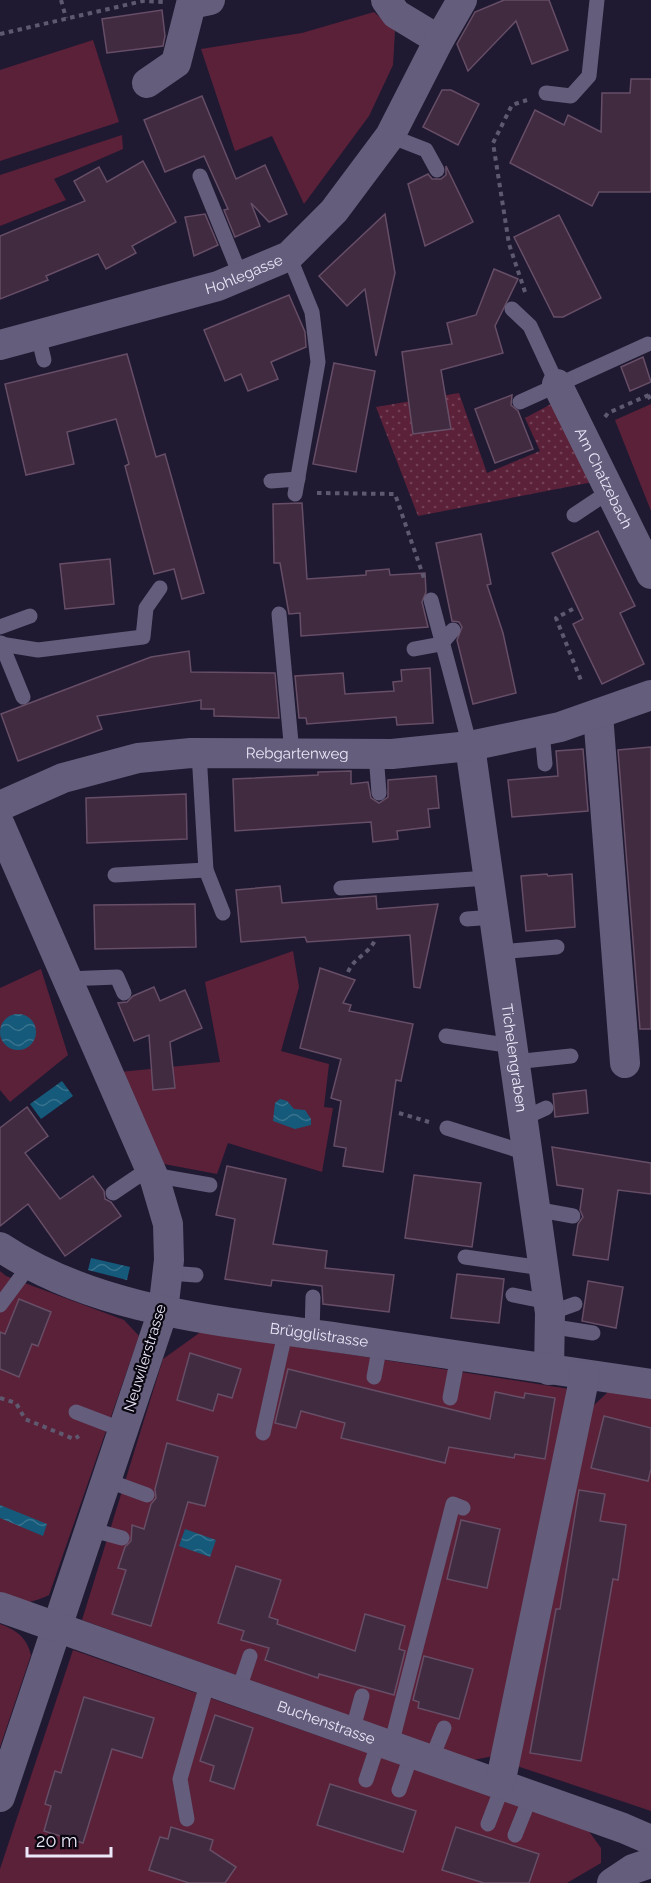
<svg xmlns="http://www.w3.org/2000/svg" width="651" height="1883" font-family="Raleway,sans-serif">
<style>
.grass{fill:url(#grass-dots)}
.garden{fill:#5b2139}
.water{fill:url(#water-waves)}
.building{fill:#412b41;stroke:#664e66;stroke-width:1.5}
.lines{fill:none;stroke-linecap:round;stroke-linejoin:round}
.path{stroke:#5f5970;stroke-width:4;stroke-dasharray:4.5 4.5;stroke-linecap:butt}
.lane{stroke:#645d7b;stroke-width:15}
.street{stroke:#645d7b;stroke-width:30}
.labels{text-anchor:middle;stroke-width:4.5;stroke-linejoin:round;paint-order:stroke}
.street-label{font-size:15px;fill:#ece8fa;stroke:#090610}
</style>
<defs>
<pattern id="grass-dots" width="8" height="8" patternUnits="userSpaceOnUse" patternTransform="scale(1.5)"><rect width="8" height="8" fill="#5b2139"/><path d="M2 2h.1M6 6h.1" fill="none" stroke="#734157" stroke-width="1.8" stroke-linecap="round"/></pattern>
<pattern id="water-waves" width="16" height="10" patternUnits="userSpaceOnUse" patternTransform="scale(1.5)"><rect width="16" height="10" fill="#155a7a"/><path d="M0 5q4-4 8 0t8 0" fill="none" stroke="#37728e"/></pattern>
</defs>
<rect width="100%" height="100%" fill="#201932"/>
<polygon class="grass" points="459,393 487,473 540,451 525,418 553,403 593,482 418,516 376,407"/>
<g class="garden">
<polygon points="374,12 395,31 393,65 369,116 304,204 272,136 235,151 201,49 302,33"/>
<polygon points="93,40 119,122 0,161 0,70"/>
<polygon points="122,135 123,149 54,179 66,200 0,226 0,175"/>
<polygon points="651,404 651,511 615,420"/>
<polygon points="293,951 299,987 281,1051 329,1064 324,1107 333,1108 322,1172 228,1143 217,1174 164,1164 120,1072 220,1062 205,982"/>
<polygon points="41,969 68,1055 10,1102 0,1090 0,988"/>
<path d="M0 1271 6 1276 124 1320 139 1336 49 1595C30 1604 19 1605 0 1597Z"/>
<polygon points="202,1331 569,1389 494,1756 473,1760 82,1620 163,1359"/>
<polygon points="610,1390 651,1396 651,1811 517,1766 590,1409"/>
<path d="M0 1624C18 1631 26 1637 31 1655L0 1747Z"/>
<polygon points="73,1650 588,1830 601,1848 601,1863 567,1883 0,1883 0,1869"/>
</g>
<g class="water">
<circle cx="18" cy="1032" r="18"/>
<polygon points="62,1081 73,1096 41,1119 30,1104"/>
<polygon points="280,1099 287,1101 294,1109 305,1110 311,1119 311,1125 295,1129 273,1121 275,1103"/>
<polygon points="91,1258 130,1267 127,1280 88,1270"/>
<polygon points="0,1505 47,1524 43,1536 0,1518"/>
<polygon points="185,1529 216,1540 210,1557 179,1546"/>
</g>
<g class="building">
<polygon points="504,0 549,0 568,50 532,64 516,21 468,71 457,44 475,12"/>
<polygon points="162,10 165,36 163,46 107,53 102,19"/>
<polygon points="631,79 651,79 651,192 599,192 592,206 510,163 535,110 564,125 568,115 601,132 602,93 630,93"/>
<polygon points="442,90 451,90 479,104 458,145 423,127"/>
<polygon points="202,96 236,179 265,165 287,214 269,222 251,203 260,226 235,237 224,210 228,209 204,156 165,172 144,120"/>
<polygon points="143,161 176,222 132,246 136,253 106,269 98,254 46,276 48,280 0,299 0,236 85,201 74,181 99,167 107,182"/>
<polygon points="446,166 473,222 425,246 408,184 428,174 432,179 441,179 446,175"/>
<polygon points="205,214 218,245 194,256 185,217"/>
<polygon points="385,214 395,273 376,356 365,289 347,306 319,276"/>
<polygon points="559,215 601,298 563,317 554,317 514,237"/>
<polygon points="494,269 518,279 495,326 503,353 441,370 451,429 413,434 402,352 452,344 447,323 476,315"/>
<polygon points="289,295 305,332 306,347 271,362 278,379 248,391 241,374 225,381 204,330"/>
<polygon points="127,354 156,457 165,454 204,593 182,599 174,569 154,574 125,466 129,464 116,419 67,432 74,464 26,475 5,384"/>
<polygon points="643,357 651,382 630,391 621,367"/>
<polygon points="334,363 375,371 356,472 313,464"/>
<polygon points="512,395 511,405 518,411 533,449 495,463 475,409"/>
<polygon points="302,503 307,579 366,575 366,571 389,569 390,575 425,573 426,592 422,602 428,627 301,636 300,613 289,614 280,563 274,563 273,504"/>
<polygon points="598,531 635,606 620,613 644,664 602,684 573,624 583,619 552,553"/>
<polygon points="481,534 491,584 487,585 503,633 516,693 473,704 457,640 462,627 459,622 452,621 436,543"/>
<polygon points="110,559 114,604 65,609 60,564"/>
<polygon points="189,651 191,672 275,673 279,718 214,716 214,709 201,709 201,700 97,716 102,729 18,761 1,714 151,657"/>
<polygon points="430,668 433,723 397,725 396,717 307,724 306,718 299,718 295,676 343,673 345,694 394,691 393,682 402,681 401,670"/>
<polygon points="651,747 651,1029 640,1029 618,750"/>
<polygon points="583,749 588,811 512,817 508,780 558,776 556,751"/>
<polygon points="351,771 351,784 368,782 371,798 379,803 388,797 388,780 436,776 439,808 428,809 430,827 397,831 398,839 373,842 371,822 235,831 233,779 318,775 318,772"/>
<polygon points="186,794 187,839 87,843 86,798"/>
<polygon points="547,874 548,876 572,874 575,927 526,931 521,876"/>
<polygon points="280,886 282,903 376,896 377,909 438,904 420,988 414,987 410,935 307,942 305,937 241,942 236,890"/>
<polygon points="195,904 196,947 95,949 94,905"/>
<polygon points="320,968 355,980 343,1003 351,1005 349,1011 413,1024 401,1081 396,1080 383,1172 343,1166 346,1148 334,1146 341,1101 331,1098 341,1059 300,1048"/>
<polygon points="154,987 160,1001 185,990 202,1028 170,1042 175,1088 153,1090 149,1035 134,1041 118,1003 127,1002 133,996"/>
<polygon points="586,1090 588,1113 555,1117 553,1094"/>
<polygon points="27,1107 48,1136 25,1153 60,1199 93,1176 104,1191 105,1199 111,1202 121,1216 65,1256 28,1204 0,1226 0,1128"/>
<polygon points="552,1147 651,1163 651,1194 618,1190 608,1260 573,1255 578,1224 583,1217 580,1210 583,1189 557,1185"/>
<polygon points="227,1166 286,1179 273,1244 327,1251 325,1268 394,1275 389,1312 323,1304 322,1286 272,1280 271,1286 225,1279 235,1219 216,1215"/>
<polygon points="414,1175 481,1183 472,1247 405,1238"/>
<polygon points="457,1274 504,1279 499,1323 451,1318"/>
<polygon points="588,1281 623,1287 616,1328 582,1321"/>
<polygon points="19,1299 51,1312 38,1346 32,1344 19,1377 0,1369 0,1332 5,1334"/>
<polygon points="190,1353 241,1369 232,1398 218,1394 213,1411 177,1400"/>
<polygon points="288,1369 490,1419 495,1392 524,1398 525,1393 555,1398 545,1459 515,1454 514,1458 449,1447 445,1463 341,1438 345,1423 301,1411 296,1428 275,1423"/>
<polygon points="604,1416 651,1428 651,1469 648,1481 591,1468"/>
<polygon points="167,1443 218,1457 205,1506 188,1502 151,1626 112,1614 126,1570 118,1568 125,1547 131,1541 132,1525 144,1529 151,1504 156,1498 155,1489"/>
<polygon points="579,1490 605,1494 600,1521 626,1525 618,1580 613,1579 581,1761 530,1753 556,1609 560,1609"/>
<polygon points="461,1520 500,1529 487,1588 447,1579"/>
<polygon points="236,1566 281,1580 269,1617 278,1620 277,1624 355,1651 365,1614 405,1626 399,1649 405,1651 394,1695 319,1674 318,1678 265,1660 269,1648 241,1640 244,1631 218,1623"/>
<polygon points="424,1656 473,1669 459,1719 418,1708 419,1702 413,1700"/>
<polygon points="84,1697 154,1718 142,1758 112,1749 83,1843 44,1831 51,1806 45,1804 55,1771 61,1773"/>
<polygon points="215,1715 253,1728 234,1789 210,1781 214,1766 200,1761"/>
<polygon points="330,1784 416,1811 403,1852 317,1825"/>
<polygon points="171,1827 213,1840 210,1850 236,1867 225,1883 189,1883 149,1870 160,1837 168,1839"/>
<polygon points="456,1827 539,1854 529,1883 484,1883 442,1870"/>
</g>
<g class="lines">
<g class="path">
<polyline points="61,0 66,18"/>
<polyline points="0,34 143,1 163,2"/>
<polyline points="525,292 509,244 493,143 512,105 527,100"/>
<polyline points="648,395 651,401"/>
<polyline points="605,417 608,413 651,394"/>
<polyline points="317,493 395,494 425,581"/>
<polyline points="573,609 556,618 582,683"/>
<path d="M348 972C355 956 369 955 376 938"/>
<polyline points="399,1113 429,1122"/>
<polyline points="0,1398 16,1403 25,1419 74,1439 79,1436"/>
</g>
<g class="lane">
<polyline points="546,93 571,96 589,76 597,0"/>
<polyline points="390,136 426,150 437,170"/>
<polyline points="200,176 241,277"/>
<polyline points="289,256 312,312 318,362 295,494"/>
<polyline points="512,309 530,326 557,384"/>
<polyline points="38,335 44,360"/>
<polyline points="520,402 648,344"/>
<polyline points="271,481 298,479"/>
<polyline points="574,515 610,491"/>
<polyline points="431,600 470,746"/>
<polyline points="279,614 292,753"/>
<polyline points="0,627 30,616"/>
<polyline points="1,643 23,697"/>
<polyline points="0,644 38,650 143,637 146,608 160,588"/>
<polyline points="414,649 441,644 453,630"/>
<polyline points="542,731 545,764"/>
<polyline points="376,754 379,793"/>
<polyline points="206,870 223,913"/>
<polyline points="115,875 206,870 199,753"/>
<polyline points="341,888 488,878"/>
<polyline points="467,919 494,917"/>
<polyline points="499,952 557,947"/>
<polyline points="66,979 117,977 124,993"/>
<polyline points="446,1036 512,1046"/>
<polyline points="514,1062 571,1056"/>
<polyline points="522,1119 546,1108"/>
<polyline points="447,1128 527,1153"/>
<polyline points="153,1175 210,1185"/>
<polyline points="113,1193 150,1168"/>
<polyline points="535,1209 573,1216"/>
<polyline points="465,1257 543,1268"/>
<polyline points="168,1273 196,1275"/>
<polyline points="513,1295 548,1302"/>
<polyline points="0,1305 29,1266"/>
<polyline points="550,1313 575,1304"/>
<polyline points="549,1326 593,1333"/>
<polyline points="312,1334 313,1297"/>
<polyline points="374,1377 380,1344"/>
<polyline points="450,1398 458,1356"/>
<polyline points="76,1412 123,1430"/>
<polyline points="263,1433 286,1329"/>
<polyline points="106,1480 147,1495"/>
<polyline points="89,1529 122,1538"/>
<polyline points="238,1692 250,1656"/>
<polyline points="352,1732 362,1696"/>
<polyline points="391,1745 453,1504 463,1508"/>
<polyline points="431,1760 444,1728"/>
<polyline points="366,1780 379,1741"/>
<polyline points="399,1790 412,1753"/>
<polyline points="187,1819 180,1779 208,1681"/>
<polyline points="488,1824 503,1785"/>
<polyline points="515,1835 531,1795"/>
</g>
<g class="street">
<polyline points="386,0 396,14 439,40"/>
<polyline points="147,83 176,63 191,4 210,0"/>
<path id="s1" d="M0 345 218 286 289 256 334 211 390 136 439 40 462 0"/>
<path id="s2" d="M557 384 651 574"/>
<polyline points="598,714 625,1063"/>
<path id="s3" d="M470 746 550 1313 549 1370"/>
<path id="s4" d="M0 806 63 778 138 758 191 753 392 754 470 746 560 727 651 695"/>
<polyline points="0,825 155,1180 168,1224 169,1260 163,1311 0,1797"/>
<path id="s5" d="M0 1247C99 1313 226 1321 340 1338 444 1353 547 1369 651 1384"/>
<path id="s6" d="M0 1607 623 1828 651 1840"/>
<polyline points="500,1784 585,1375"/>
<polyline points="612,1883 633,1869 651,1863"/>
</g>
</g>
<g class="labels">
<g class="street-label">
<text dy="5" stroke="none"><textPath href="#s1" startOffset="254">Hohlegasse</textPath></text>
<text dy="5" stroke="none"><textPath href="#s2" startOffset="105">Am Chatzebach</textPath></text>
<text dy="5" stroke="none"><textPath href="#s4" startOffset="306">Rebgartenweg</textPath></text>
<text dy="5" stroke="none"><textPath href="#s3" startOffset="315">Tichelengraben</textPath></text>
<text dy="5" stroke="none"><textPath href="#s5" startOffset="334">Brügglistrasse</textPath></text>
<text transform="translate(145 1358) rotate(-73)" y="5">Neuwilerstrasse</text>
<text dy="5" stroke="none"><textPath href="#s6" startOffset="346">Buchenstrasse</textPath></text>
</g>
</g>
<path d="M27 1847v9h84v-9" fill="none" stroke="#ece8fa" stroke-width="3"/>
<text x="36" y="1847" font-size="18" fill="#ece8fa" stroke="#090610" stroke-width="4.5" paint-order="stroke">20 m</text>
</svg>
